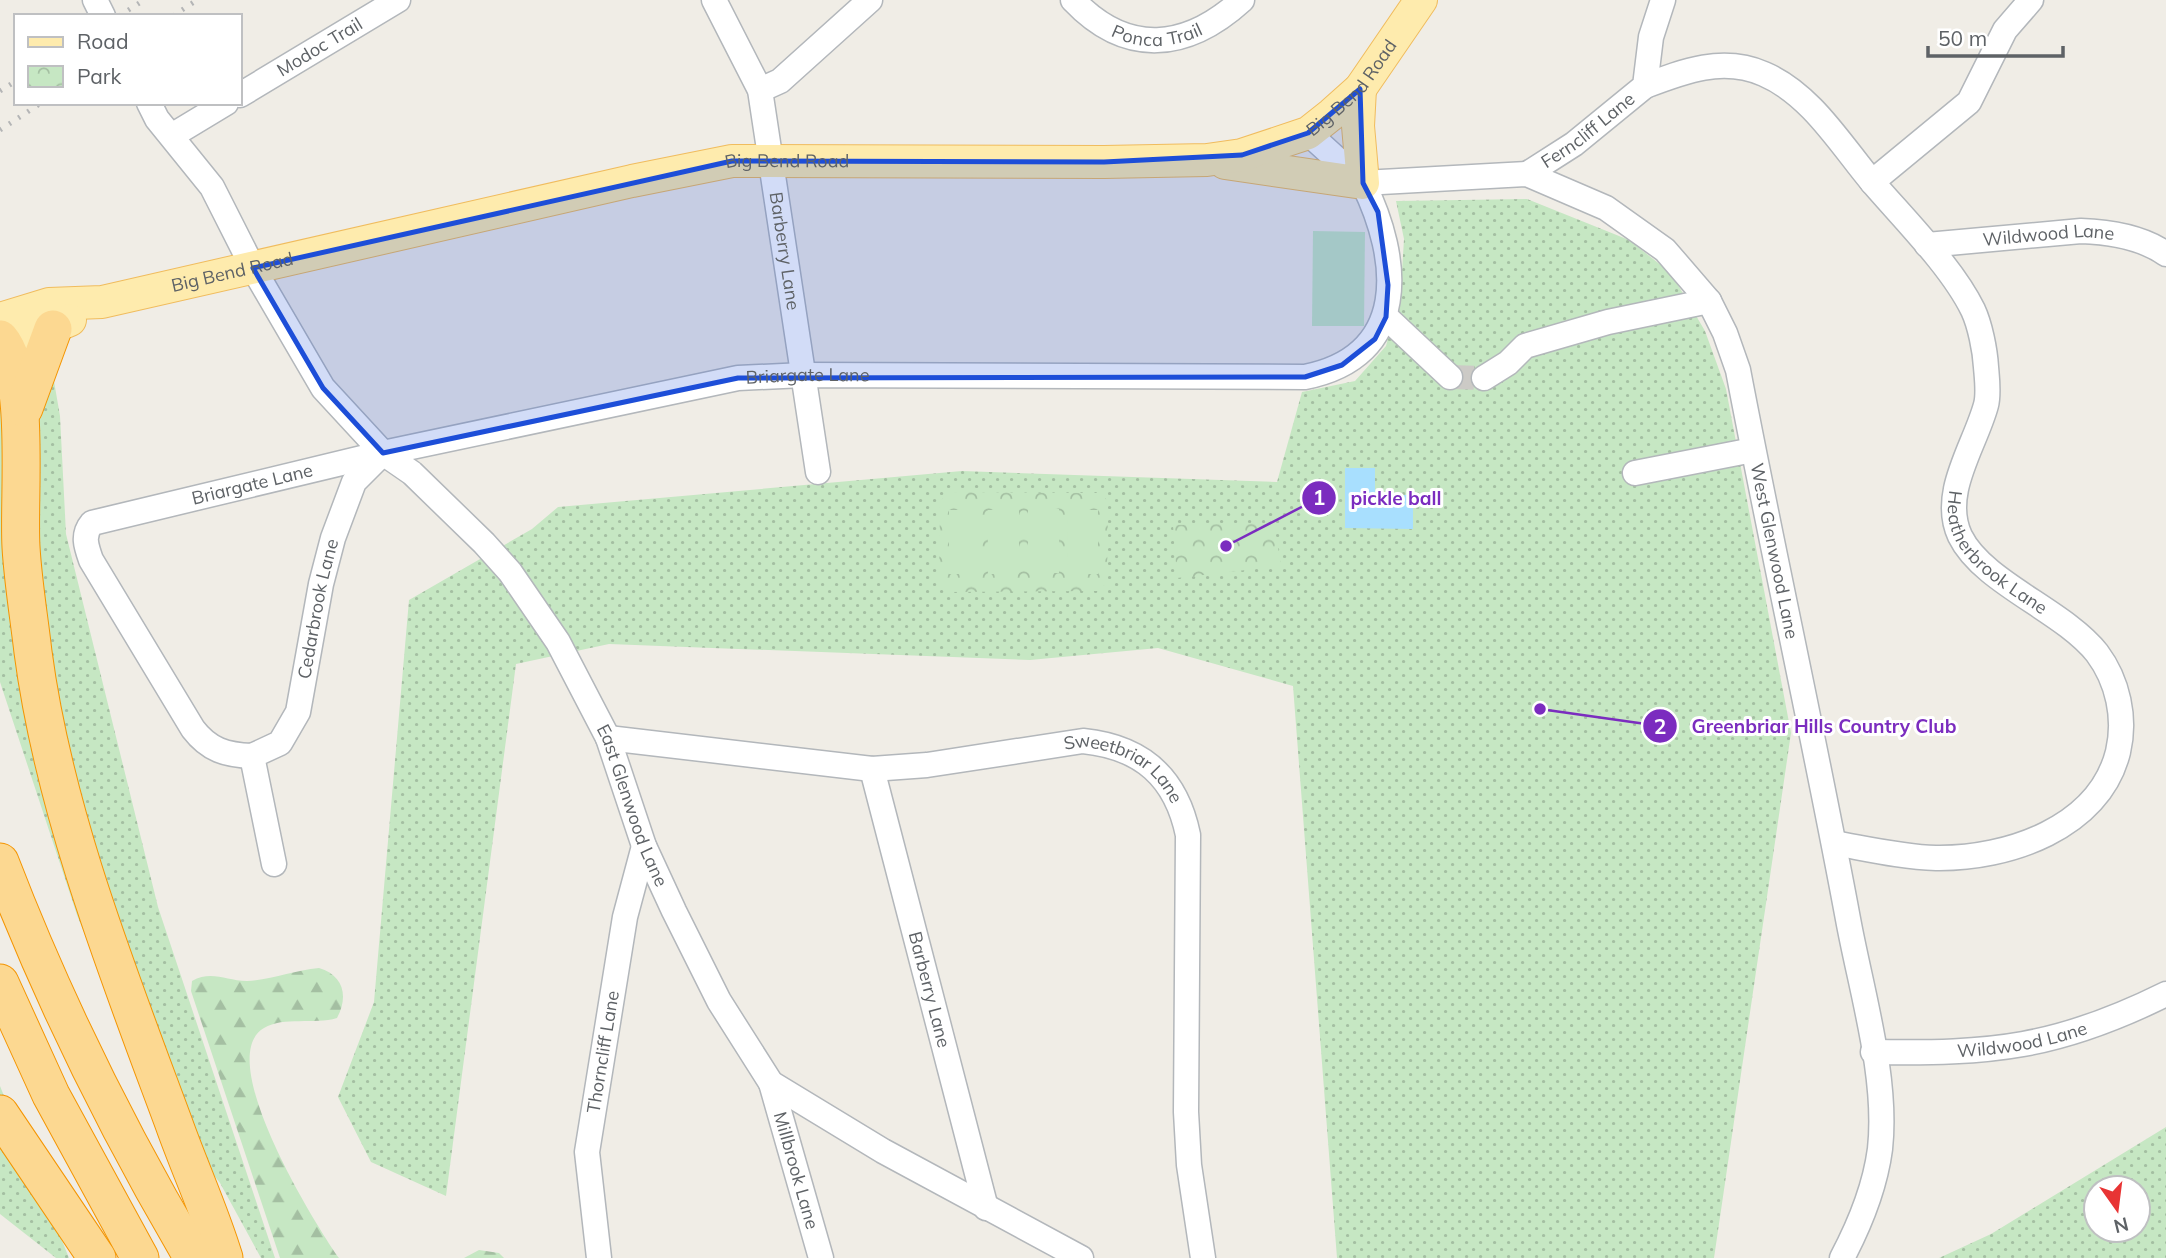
<svg xmlns="http://www.w3.org/2000/svg" width="2166" height="1258" font-family="Mulish,sans-serif">
<style>
.grass{fill:url(#grass-dots);fill-rule:evenodd}
.forest{fill:url(#forest-firs)}
.park{fill:url(#park-crowns)}
.pitch{fill:#c6e7c3}
.water{fill:#a8dffe}
.lines{fill:none;stroke-linecap:round;stroke-linejoin:round}
.minor-tunnel{stroke:#cccac6;stroke-width:24;stroke-dasharray:24 12;stroke-linecap:butt}
.minor-casing{stroke:#b3b7bb;stroke-width:27}
.major-casing{stroke:#f0bc5e;stroke-width:34}
.highway-casing{stroke:#f49502;stroke-width:39}
.minor{stroke:#fff;stroke-width:24}
.major{stroke:#feebad;stroke-width:32}
.highway{stroke:#fcd891;stroke-width:37}
.rail{stroke:#b4b5b6;stroke-width:5;stroke-dasharray:2 9;stroke-linecap:butt}
.marked{fill:#1d4ed8;fill-opacity:0.2;stroke:#1d4ed8;stroke-width:5;stroke-linejoin:round}
.labels{text-anchor:middle;stroke-width:6;stroke-linejoin:round;paint-order:stroke}
.street-label{font-size:18px;fill:#5e6266;stroke:#fff}
.leader{fill:none;stroke:#7b2cbf;stroke-width:2.5}
.callout-dot{fill:#7b2cbf;stroke:#fff;stroke-width:2.5}
.mark-label{font-size:21px;text-anchor:middle;font-weight:bold;fill:#fff}
.callout-label{font-size:19px;text-anchor:middle;font-weight:bold;fill:#7b2cbf;stroke:#fff;stroke-width:6;stroke-linejoin:round;paint-order:stroke}
</style>
<defs>
<pattern id="grass-dots" width="8" height="8" patternUnits="userSpaceOnUse" patternTransform="scale(1.75)"><rect width="8" height="8" fill="#c6e7c3"/><path d="M2 2h.1M6 6h.1" fill="none" stroke="#a4bfa2" stroke-width="1.8" stroke-linecap="round"/></pattern>
<pattern id="forest-firs" width="22" height="20" patternUnits="userSpaceOnUse" patternTransform="scale(1.75)"><rect width="22" height="20" fill="#c6e7c3"/><path d="M5 1l3.5 6h-7zM16 11l3.5 6h-7z" fill="#a4bfa2"/></pattern>
<pattern id="park-crowns" width="20" height="18" patternUnits="userSpaceOnUse" patternTransform="scale(1.75)"><rect width="20" height="18" fill="#c6e7c3"/><path d="M2 6a3 3 0 1 1 6 0M12 15a3 3 0 1 1 6 0" fill="none" stroke="#a4bfa2"/></pattern>
</defs>
<rect width="100%" height="100%" fill="#f0ede6"/>
<g class="grass">
<polygon points="1527,199 1629,240 1671,273 1705,331 1726,389 1791,733 1714,1258 1337,1258 1293,686 1158,648 1030,660 609,644 516,664 446,1196 371,1162 338,1097 374,1002 409,600 532,529 558,507 962,471 1277,482 1302,392 1355,381 1386,346 1401,288 1404,239 1396,201"/>
<polygon points="50,358 60,416 66,534 158,907 275,1258 261,1258 220,1183 148,1092 77,915 0,682 0,379"/>
<polygon points="0,1086 69,1258 56,1258 0,1214"/>
<path d="M2166 1127V1258H1939L1991 1234ZM2138 1188V1230H2096V1188Z"/>
</g>
<g class="forest">
<path d="M319 968C343 975 349 996 337 1018 314 1025 284 1016 264 1028 212 1058 316 1226 339 1258H280L191 991 192 981C212 970 226 981 247 981 272 980 294 970 319 968Z"/>
<polygon points="479,1250 499,1253 504,1258 464,1258"/>
</g>
<g class="park">
<polygon points="949,492 1100,493 1108,501 1107,583 1098,591 947,592 939,583 940,501"/>
<polygon points="1274,523 1281,566 1177,578 1173,525"/>
</g>
<g class="pitch">
<polygon points="1313,231 1365,232 1364,326 1312,326"/>
<rect x="1028" y="509" width="31" height="64"/>
<rect x="949" y="510" width="31" height="64"/>
<rect x="988" y="510" width="31" height="64"/>
<polygon points="1068,510 1098,510 1098,574 1067,574"/>
</g>
<polygon class="water" points="1345,468 1375,468 1375,495 1413,495 1413,529 1345,528"/>
<g class="lines">
<polyline class="minor-tunnel" points="1450,377 1484,378"/>
<g class="minor-casing">
<g id="minor">
<polyline points="95,0 103,16"/>
<path id="s1" d="M714 0 760 90 818 472"/>
<path id="s2" d="M1073 0C1127 57 1187 50 1242 0"/>
<path id="s3" d="M1645 86C1684 71 1723 56 1764 74 1811 94 1841 145 1873 183 1904 219 1952 267 1973 310 1980 325 1985 350 1986 367 1987 379 1989 394 1986 405 1975 446 1940 493 1960 536 1983 583 2063 610 2097 653 2118 681 2126 718 2118 752 2099 828 2008 859 1936 858 1902 857 1868 849 1834 843"/>
<polyline points="760,90 780,81 870,0"/>
<path id="s4" d="M240 95 398 0"/>
<path id="s5" d="M149 103 157 119 212 187 253 268 323 388 383 453 412 473 484 543 510 572 558 642 608 738 644 846 674 911 719 1001 771 1083 883 1151 1081 1258"/>
<path id="s6" d="M1308 133 1363 183 1527 174 1606 208 1665 250 1709 301 1725 333 1738 370C1773 554 1814 736 1848 919 1861 990 1888 1077 1880 1149 1875 1187 1860 1224 1842 1258"/>
<polyline points="173,135 226,103"/>
<path id="s7" d="M1527 174 1574 144 1645 86 1651 37 1663 0"/>
<polyline points="1872,182 1969,102 2005,30 2031,0"/>
<path id="s8" d="M1927 245 2081 231C2110 232 2142 237 2166 254"/>
<polyline points="1386,317 1450,377"/>
<polyline points="1484,378 1508,363 1525,346 1608,322 1709,301"/>
<polyline points="1635,473 1753,450"/>
<path id="s9" d="M608 738 872 769 927 765 1083 741C1142 747 1176 777 1188 835L1186 1112 1189 1165 1203 1258"/>
<path id="s10" d="M252 756C226 755 209 750 193 729L91 560C86 546 82 535 92 523L383 453 738 378 804 375 1305 377C1410 356 1401 260 1363 183"/>
<path id="s11" d="M872 769 986 1208"/>
<path id="s12" d="M274 864 252 756 280 743 298 712 321 584 333 538 354 482 382 454"/>
<path id="s13" d="M1873 1052C1992 1054 2057 1048 2166 994"/>
<path id="s14" d="M771 1083 821 1258"/>
<path id="s15" d="M599 1258 587 1152 625 917 644 846"/>
</g>
</g>
<g class="major-casing">
<g id="major">
<polyline points="1225,163 1363,183 1358,126 1360,89"/>
<path id="s16" d="M0 319 49 304 102 302 632 181 732 161 1104 162 1207 160 1242 155 1308 133 1332 114 1360 89 1421 0"/>
<polyline points="0,349 70,320"/>
</g>
</g>
<g class="highway-casing">
<g id="highway">
<path d="M0 339C31 375 18 497 21 547 23 582 29 617 33 652 54 812 118 973 174 1124 190 1169 210 1212 224 1258"/>
<polyline points="24,408 53,329"/>
<path d="M0 862C53 1000 118 1131 193 1258"/>
<polyline points="0,983 51,1095 140,1258"/>
<polyline points="0,1114 97,1258"/>
</g>
</g>
<use href="#minor" class="minor"/>
<use href="#major" class="major"/>
<use href="#highway" class="highway"/>
<g class="rail">
<polyline points="119,16 144,0"/>
<polyline points="173,16 197,0"/>
<polyline points="0,91 16,81"/>
<polyline points="0,130 41,103"/>
</g>
</g>
<path class="marked" d="M1360 89 1363 183 1378 212 1388 285 1386 317 1375 339 1342 365 1305 377 738 378 383 453 323 388 253 268 732 161 1104 162 1242 155 1308 133Z"/>
<g class="labels">
<g class="street-label">
<text dy="6" stroke="none"><textPath href="#s2" startOffset="96">Ponca Trail</textPath></text>
<text dy="6" stroke="none"><textPath href="#s4" startOffset="93">Modoc Trail</textPath></text>
<text dy="6" stroke="none"><textPath href="#s16" startOffset="1393">Big Bend Road</textPath></text>
<text dy="6" stroke="none"><textPath href="#s7" startOffset="75">Ferncliff Lane</textPath></text>
<text dy="6" stroke="none"><textPath href="#s16" startOffset="805">Big Bend Road</textPath></text>
<text dy="6" stroke="none"><textPath href="#s8" startOffset="122">Wildwood Lane</textPath></text>
<text dy="6" stroke="none"><textPath href="#s1" startOffset="264">Barberry Lane</textPath></text>
<text dy="6" stroke="none"><textPath href="#s16" startOffset="238">Big Bend Road</textPath></text>
<text dy="6" stroke="none"><textPath href="#s10" startOffset="1036">Briargate Lane</textPath></text>
<text dy="6" stroke="none"><textPath href="#s10" startOffset="469">Briargate Lane</textPath></text>
<text dy="6" stroke="none"><textPath href="#s3" startOffset="709">Heatherbrook Lane</textPath></text>
<text dy="6" stroke="none"><textPath href="#s6" startOffset="724">West Glenwood Lane</textPath></text>
<text dy="6" stroke="none"><textPath href="#s12" startOffset="282">Cedarbrook Lane</textPath></text>
<text dy="6" stroke="none"><textPath href="#s9" startOffset="528">Sweetbriar Lane</textPath></text>
<text dy="6" stroke="none"><textPath href="#s5" startOffset="863">East Glenwood Lane</textPath></text>
<text dy="6" stroke="none"><textPath href="#s11" startOffset="228">Barberry Lane</textPath></text>
<text dy="6" stroke="none"><textPath href="#s13" startOffset="150">Wildwood Lane</textPath></text>
<text dy="6" stroke="none"><textPath href="#s15" startOffset="208">Thorncliff Lane</textPath></text>
<text dy="6" stroke="none"><textPath href="#s14" startOffset="91">Millbrook Lane</textPath></text>
</g>
</g>
<path class="leader" d="M1226 546L1319 498M1540 709L1660 726"/>
<g class="callout-dot">
<circle cx="1226" cy="546" r="7"/>
<circle cx="1540" cy="709" r="7"/>
<circle cx="1319" cy="498" r="18"/>
<circle cx="1660" cy="726" r="18"/>
</g>
<g class="mark-label">
<text x="1319" y="505">1</text>
<text x="1660" y="734">2</text>
</g>
<g class="callout-label">
<text x="1396" y="505">pickle ball</text>
<text x="1824" y="733">Greenbriar Hills Country Club</text>
</g>
<rect x="14" y="14" width="228" height="91" fill="#ffffff" stroke="#bfc0c2" stroke-width="2"/>
<rect x="28" y="37" width="35" height="10" fill="#feebad" stroke="#bfc0c2" stroke-width="2"/>
<text x="77" y="49" font-size="21" fill="#5e6266">Road</text>
<rect x="28" y="66" width="35" height="21" fill="url(#park-crowns)" stroke="#bfc0c2" stroke-width="2"/>
<text x="77" y="84" font-size="21" fill="#5e6266">Park</text>
<g transform="translate(2117 1209) rotate(166)"><circle r="33" fill="#ffffff" stroke="#bfc0c2" stroke-width="2"/>
<path d="M0-5L12 26L0 18L-12 26Z" fill="#e83434"/>
<text y="-10" font-size="19" font-weight="bold" text-anchor="middle" fill="#5e6266">N</text>
</g>
<path d="M1928 46v10h135v-10" fill="none" stroke="#5e6266" stroke-width="3.5"/>
<text x="1938" y="46" font-size="21" fill="#5e6266" stroke="#ffffff" stroke-width="5" paint-order="stroke">50 m</text>
</svg>
